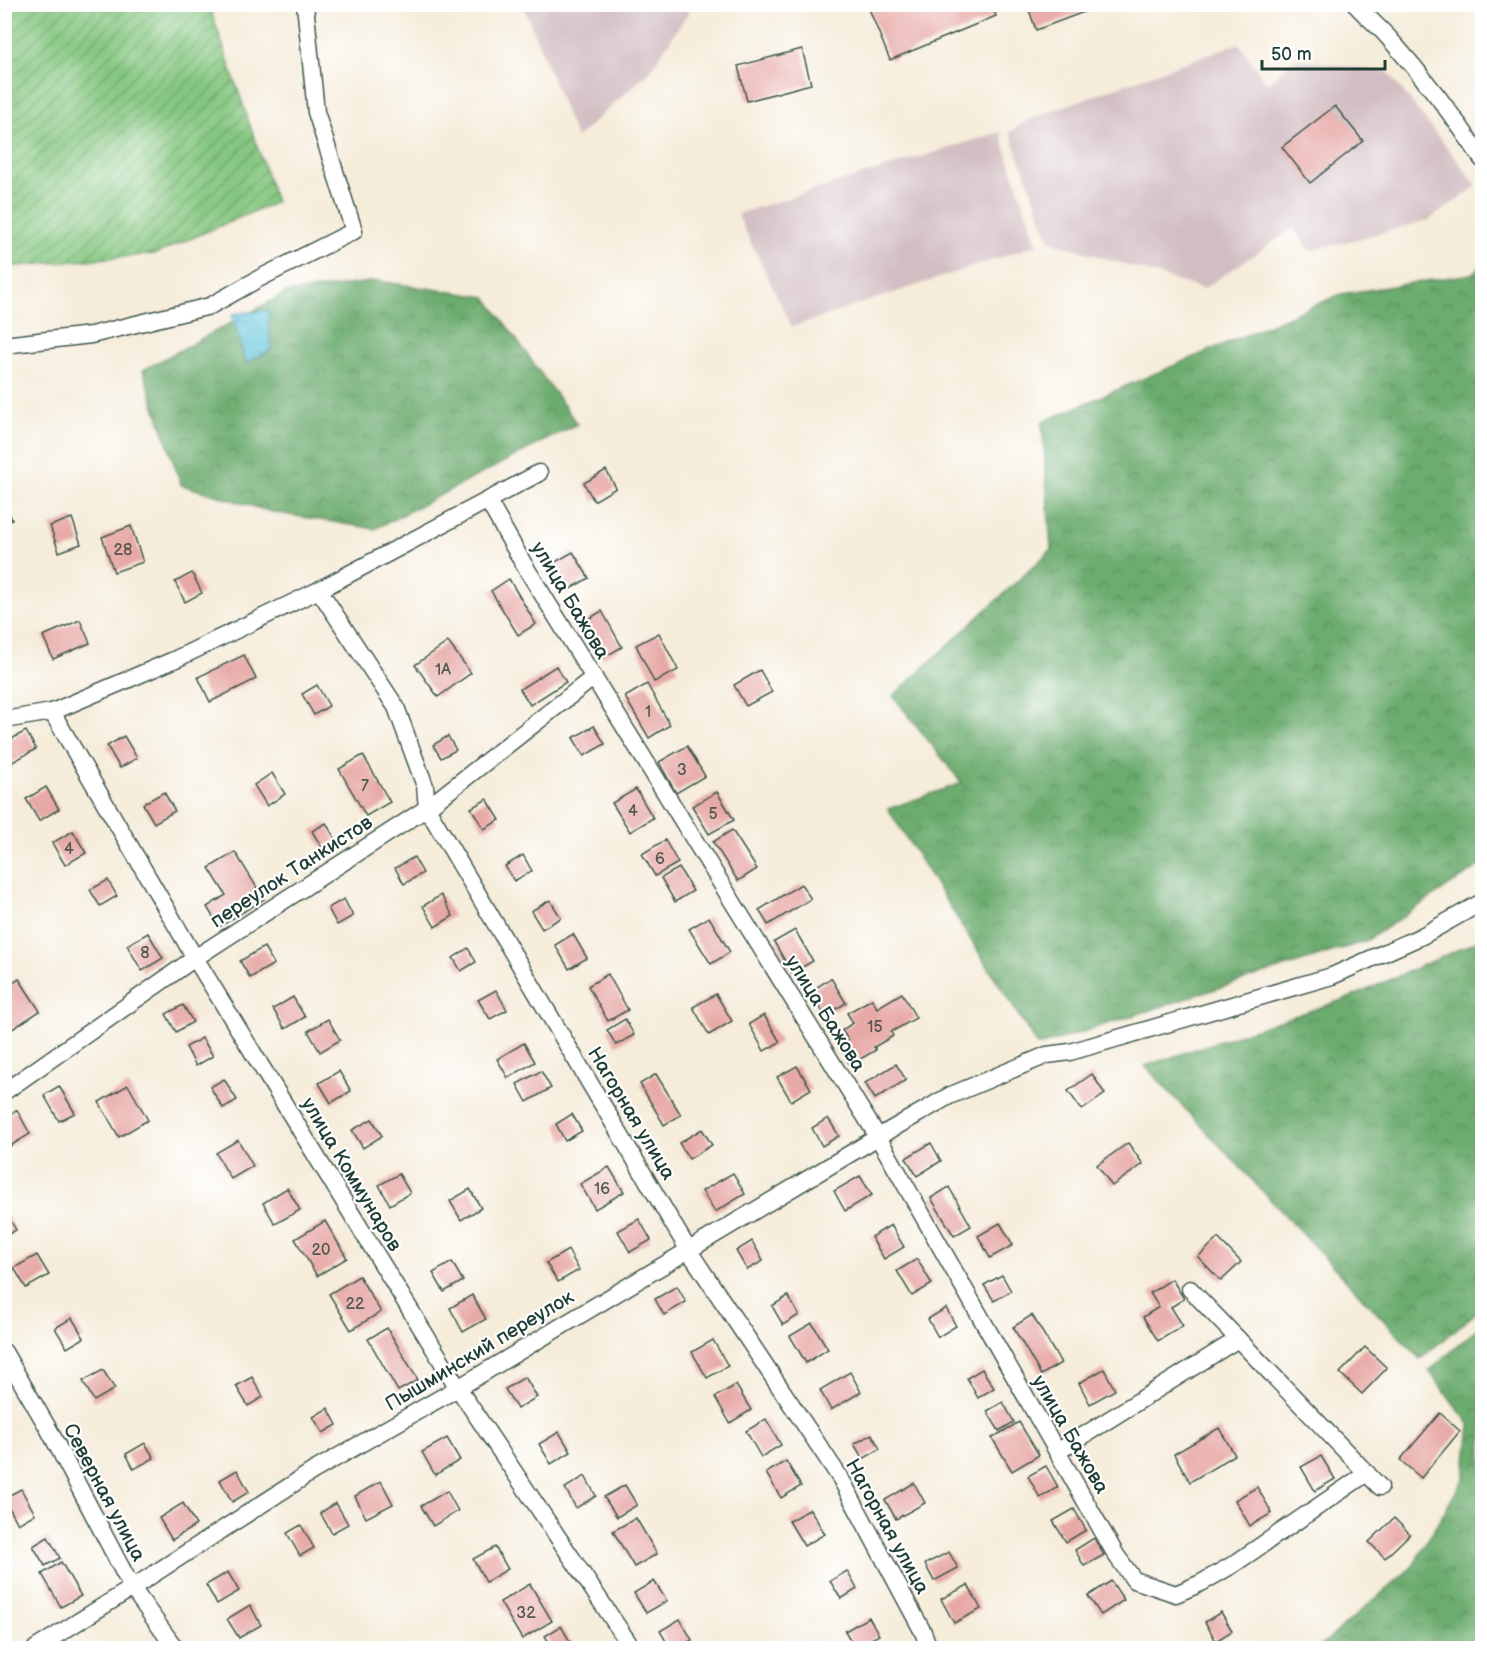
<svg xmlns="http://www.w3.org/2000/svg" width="1487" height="1653" font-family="'Balsamiq Sans',sans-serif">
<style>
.industrial{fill:#d2bec2}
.forest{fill:url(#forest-crowns);stroke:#467451;stroke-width:1.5}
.garden{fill:url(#garden-furrows);stroke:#52825a;stroke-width:1.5}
.water{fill:url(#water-ripples);stroke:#3e8087;stroke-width:1.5}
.building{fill:#e7a9a6}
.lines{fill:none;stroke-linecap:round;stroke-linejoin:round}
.minor-casing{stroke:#3f574d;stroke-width:19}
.minor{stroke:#fff;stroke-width:16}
.labels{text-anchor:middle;stroke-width:4.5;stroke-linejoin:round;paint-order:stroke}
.number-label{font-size:16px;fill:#515850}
.street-label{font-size:20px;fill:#1f3d34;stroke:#fff}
</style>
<defs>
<pattern id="forest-crowns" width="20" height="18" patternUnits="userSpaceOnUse" patternTransform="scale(1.5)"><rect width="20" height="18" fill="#6cac6e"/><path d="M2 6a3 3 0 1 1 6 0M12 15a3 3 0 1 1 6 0" fill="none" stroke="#588d5b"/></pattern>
<pattern id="garden-furrows" width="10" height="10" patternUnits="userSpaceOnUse" patternTransform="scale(1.5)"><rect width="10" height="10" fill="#85c780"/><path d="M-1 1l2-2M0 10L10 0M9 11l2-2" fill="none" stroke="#6ca36a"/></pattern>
<pattern id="water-ripples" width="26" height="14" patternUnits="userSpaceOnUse" patternTransform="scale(1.5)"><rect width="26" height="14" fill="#5cc3da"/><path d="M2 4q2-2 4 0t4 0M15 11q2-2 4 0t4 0" fill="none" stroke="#4ba0b2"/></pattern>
</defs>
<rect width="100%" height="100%" fill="#fff"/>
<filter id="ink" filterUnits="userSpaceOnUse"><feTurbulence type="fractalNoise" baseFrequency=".0167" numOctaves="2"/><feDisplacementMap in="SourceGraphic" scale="12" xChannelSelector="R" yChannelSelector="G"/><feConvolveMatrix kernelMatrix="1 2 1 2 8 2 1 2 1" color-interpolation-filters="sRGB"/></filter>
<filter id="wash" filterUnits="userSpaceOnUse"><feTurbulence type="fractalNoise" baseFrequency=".008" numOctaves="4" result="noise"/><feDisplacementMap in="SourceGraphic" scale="24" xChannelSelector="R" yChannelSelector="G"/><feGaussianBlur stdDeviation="1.35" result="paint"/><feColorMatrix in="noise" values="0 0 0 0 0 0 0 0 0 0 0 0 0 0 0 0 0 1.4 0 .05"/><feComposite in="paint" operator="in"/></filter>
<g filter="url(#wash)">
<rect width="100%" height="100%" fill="#f5ecd9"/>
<g class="industrial">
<polygon points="523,5 693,5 650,71 576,138"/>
<polygon points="1239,43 1267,84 1294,59 1388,72 1477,186 1427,221 1310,251 1294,228 1203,289 1050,241 1010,132 1029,119"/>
<polygon points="1000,132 1037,245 792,327 737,214"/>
</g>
<g class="forest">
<polygon points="1482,265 1482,864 1366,941 1038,1046 888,809 962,783 893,696 1051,550 1042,422 1341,294 1471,274"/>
<polygon points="378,281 486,297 577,424 375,529 272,512 181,485 143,370 286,293"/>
<polygon points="1482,939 1482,1308 1420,1359 1145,1066 1351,997"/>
<polygon points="1482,1324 1482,1648 1318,1648 1412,1567 1464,1478 1470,1425 1429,1371"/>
</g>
<polygon class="garden" points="5,4 209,5 276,202 155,254 5,267"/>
<polygon class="water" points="268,310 271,350 246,363 232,314"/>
<g id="blocks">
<g class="building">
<polygon points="867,4 991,4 996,16 890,60"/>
<polygon points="1027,4 1090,4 1092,9 1036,30"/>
<polygon points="802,49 811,84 747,101 738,66"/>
<polygon points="1335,106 1363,141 1310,183 1282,147"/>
<polygon points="606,470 616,488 594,501 584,483"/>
<polygon points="4,500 12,520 4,523"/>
<polygon points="72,518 81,544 59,552 50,526"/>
<polygon points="131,526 143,562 114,572 102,537"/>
<polygon points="573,552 589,578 565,592 550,565"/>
<polygon points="192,573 202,593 185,602 175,582"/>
<polygon points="509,579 536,624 518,635 491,591"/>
<polygon points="602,611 622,647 603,658 583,622"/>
<polygon points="80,620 90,643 53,659 43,636"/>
<polygon points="659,633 678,670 654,682 636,645"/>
<polygon points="448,642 471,673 438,697 415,665"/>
<polygon points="244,655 256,679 210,702 198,677"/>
<polygon points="556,666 566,682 530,705 520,689"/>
<polygon points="760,670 772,692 746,706 734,685"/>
<polygon points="647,684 670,725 649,738 625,697"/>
<polygon points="317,685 329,706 314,715 302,694"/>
<polygon points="594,726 605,744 584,756 573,738"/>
<polygon points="26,731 36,749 11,763 4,753 4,743"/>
<polygon points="124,736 137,758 120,768 107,746"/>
<polygon points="448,736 456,750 441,758 433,745"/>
<polygon points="687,746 705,776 676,793 659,762"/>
<polygon points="363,755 390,802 366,816 339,769"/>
<polygon points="272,773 285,794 267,806 254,785"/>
<polygon points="46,787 59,809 39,821 26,799"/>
<polygon points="636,789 653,818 630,832 612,803"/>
<polygon points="164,792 175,811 154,823 143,804"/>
<polygon points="717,792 734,820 709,834 692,806"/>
<polygon points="487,799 500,820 484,829 471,808"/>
<polygon points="326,823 336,840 322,848 312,831"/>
<polygon points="732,830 757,869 738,881 713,842"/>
<polygon points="73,831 86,853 65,865 52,843"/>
<polygon points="665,840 678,863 655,876 642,854"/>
<polygon points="235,852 264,899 219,927 207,907 226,895 209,868"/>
<polygon points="523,855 532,871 514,881 505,866"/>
<polygon points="414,857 423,873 404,884 395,868"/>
<polygon points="679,868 693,891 675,902 661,878"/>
<polygon points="108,880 117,896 100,906 90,890"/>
<polygon points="801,884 811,899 768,925 759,910"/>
<polygon points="441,895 453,916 435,927 423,906"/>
<polygon points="344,899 353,916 337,925 328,908"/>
<polygon points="550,900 561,918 542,929 531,911"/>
<polygon points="709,917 730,952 711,964 689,929"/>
<polygon points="795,930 813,961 792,973 774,942"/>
<polygon points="148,933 163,958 142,971 127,945"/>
<polygon points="573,934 587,958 569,969 555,945"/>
<polygon points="264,947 274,964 250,978 240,961"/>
<polygon points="468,948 476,962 461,971 453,958"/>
<polygon points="608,974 628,1010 608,1021 588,986"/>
<polygon points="831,978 846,1003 825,1016 811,991"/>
<polygon points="19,979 40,1011 11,1030 4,1021 4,988"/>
<polygon points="496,990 507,1010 490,1019 478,1000"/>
<polygon points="902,993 916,1018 891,1032 893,1036 874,1047 876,1050 850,1065 839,1046 848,1040 842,1030 853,1023 847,1013 872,999 877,1008"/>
<polygon points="716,994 732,1021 709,1035 693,1007"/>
<polygon points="293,997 305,1017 285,1029 273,1009"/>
<polygon points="183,1005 193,1022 176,1032 166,1014"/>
<polygon points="764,1015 780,1042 764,1051 749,1024"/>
<polygon points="328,1019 340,1040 320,1052 308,1031"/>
<polygon points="625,1019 634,1035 616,1045 607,1030"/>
<polygon points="202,1038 213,1056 196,1066 186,1047"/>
<polygon points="524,1043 535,1062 508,1078 497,1059"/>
<polygon points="896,1064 906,1080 875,1099 865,1083"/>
<polygon points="797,1066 811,1089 791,1101 777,1077"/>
<polygon points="339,1071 351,1091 331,1103 319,1083"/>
<polygon points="541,1071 551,1088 527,1102 517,1084"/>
<polygon points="656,1074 681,1115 664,1125 640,1084"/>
<polygon points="1092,1074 1105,1094 1082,1110 1068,1091"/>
<polygon points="224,1079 237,1100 223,1108 210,1087"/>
<polygon points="128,1085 148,1120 119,1137 99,1102"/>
<polygon points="59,1086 75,1113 59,1121 44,1095"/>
<polygon points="17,1110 30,1134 10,1146 4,1136 4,1118"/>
<polygon points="572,1114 582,1131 565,1141 556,1124"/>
<polygon points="828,1118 839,1136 822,1146 812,1128"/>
<polygon points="372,1119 382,1136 363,1148 352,1130"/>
<polygon points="702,1129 712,1145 689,1159 679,1143"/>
<polygon points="238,1140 253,1166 231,1179 216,1153"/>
<polygon points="931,1143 941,1161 917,1176 906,1158"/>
<polygon points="1128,1143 1143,1164 1112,1186 1097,1165"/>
<polygon points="609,1167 624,1192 595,1209 580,1184"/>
<polygon points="733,1173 745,1194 715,1212 702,1191"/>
<polygon points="399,1174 410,1193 390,1205 379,1185"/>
<polygon points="860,1176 872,1195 845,1211 834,1191"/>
<polygon points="949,1187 971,1226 954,1236 931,1198"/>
<polygon points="287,1188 300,1210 275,1224 263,1203"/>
<polygon points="470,1189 481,1208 461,1220 450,1201"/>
<polygon points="4,1209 16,1230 4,1237"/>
<polygon points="639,1219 651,1240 630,1252 618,1231"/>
<polygon points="325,1221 347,1258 317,1276 295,1239"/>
<polygon points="1000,1223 1013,1245 990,1258 978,1236"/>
<polygon points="891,1225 904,1247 884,1259 871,1237"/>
<polygon points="1218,1238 1241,1262 1221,1281 1198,1257"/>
<polygon points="752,1241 763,1261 747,1270 736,1251"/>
<polygon points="568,1250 579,1270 558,1282 546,1263"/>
<polygon points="37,1255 49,1275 26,1288 14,1268"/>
<polygon points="917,1259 932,1284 912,1296 897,1271"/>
<polygon points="452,1262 463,1281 444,1292 433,1273"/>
<polygon points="1002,1275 1011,1291 994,1301 984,1285"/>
<polygon points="359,1276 381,1312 351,1330 329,1294"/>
<polygon points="1172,1279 1184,1299 1171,1307 1183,1326 1158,1341 1143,1317 1159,1307 1150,1293"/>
<polygon points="677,1286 686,1302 664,1315 655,1299"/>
<polygon points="472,1295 486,1319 463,1332 450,1308"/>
<polygon points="788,1296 799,1315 783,1325 772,1306"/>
<polygon points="946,1308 956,1326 938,1337 928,1319"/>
<polygon points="1032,1315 1061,1363 1041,1375 1013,1327"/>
<polygon points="72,1318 84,1338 67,1348 55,1328"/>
<polygon points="812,1323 828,1349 806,1363 790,1336"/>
<polygon points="387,1328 418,1380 398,1391 368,1339"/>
<polygon points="713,1340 728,1366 707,1378 692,1352"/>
<polygon points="1365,1347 1387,1368 1362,1394 1340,1373"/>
<polygon points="982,1369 994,1388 978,1398 967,1378"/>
<polygon points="1104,1369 1115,1390 1090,1404 1079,1383"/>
<polygon points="103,1370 115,1389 94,1401 83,1381"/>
<polygon points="850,1372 861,1392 831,1410 820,1390"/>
<polygon points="252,1377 263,1397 248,1406 236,1386"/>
<polygon points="525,1377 537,1397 517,1409 505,1389"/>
<polygon points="736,1385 751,1410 730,1423 715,1397"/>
<polygon points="1003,1402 1014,1422 999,1431 987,1411"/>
<polygon points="328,1408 337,1425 323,1433 313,1417"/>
<polygon points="1440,1413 1460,1431 1421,1478 1400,1460"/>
<polygon points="766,1419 781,1445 761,1457 746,1431"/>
<polygon points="1019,1422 1039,1455 1012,1471 992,1438"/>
<polygon points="1219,1428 1235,1455 1190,1482 1174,1454"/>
<polygon points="559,1432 571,1452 551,1464 539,1444"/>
<polygon points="872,1434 880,1449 863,1459 854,1444"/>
<polygon points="447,1438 460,1460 435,1475 422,1452"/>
<polygon points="145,1443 154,1458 134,1469 126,1454"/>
<polygon points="1321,1456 1335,1479 1315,1491 1301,1467"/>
<polygon points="786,1461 801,1486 781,1498 766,1473"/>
<polygon points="1046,1466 1058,1487 1040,1498 1028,1476"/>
<polygon points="237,1470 249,1492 232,1502 220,1480"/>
<polygon points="585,1476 596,1496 576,1508 565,1488"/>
<polygon points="381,1481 393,1504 366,1518 355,1496"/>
<polygon points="914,1483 925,1503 896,1519 885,1500"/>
<polygon points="625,1485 637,1505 617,1517 604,1497"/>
<polygon points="1257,1487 1272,1513 1250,1526 1235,1500"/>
<polygon points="21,1489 35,1514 18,1524 4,1498"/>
<polygon points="447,1491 458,1511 433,1526 421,1506"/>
<polygon points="183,1503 196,1525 172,1540 159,1518"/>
<polygon points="336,1503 348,1524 332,1533 320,1513"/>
<polygon points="810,1509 825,1534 804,1546 789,1521"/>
<polygon points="1074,1509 1086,1530 1066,1542 1053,1521"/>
<polygon points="636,1518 657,1554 634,1567 613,1531"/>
<polygon points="1394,1518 1410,1534 1385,1558 1369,1542"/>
<polygon points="301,1525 314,1548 300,1556 287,1533"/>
<polygon points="48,1537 60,1558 45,1566 33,1546"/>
<polygon points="1094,1538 1104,1555 1084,1566 1075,1550"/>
<polygon points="495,1547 508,1569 486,1582 473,1559"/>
<polygon points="949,1552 958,1568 934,1581 925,1564"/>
<polygon points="61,1562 81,1596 61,1607 42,1574"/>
<polygon points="847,1571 857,1589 841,1599 830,1581"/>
<polygon points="228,1572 239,1591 217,1604 206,1585"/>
<polygon points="654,1581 667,1601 646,1613 634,1593"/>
<polygon points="1111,1581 1124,1600 1101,1615 1088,1596"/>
<polygon points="530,1584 552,1621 522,1639 500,1602"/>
<polygon points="968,1585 981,1609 954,1623 941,1599"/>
<polygon points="250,1605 261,1625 239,1638 227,1619"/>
<polygon points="1221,1612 1232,1631 1216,1641 1205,1622"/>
<polygon points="869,1617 879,1635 855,1648 845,1631"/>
<polygon points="680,1619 692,1640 677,1648 670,1648 660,1631"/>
<polygon points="561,1626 572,1645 565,1648 553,1648 545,1636"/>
</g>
</g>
</g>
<g filter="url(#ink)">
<use href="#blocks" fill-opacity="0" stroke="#3f574d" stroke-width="1.5"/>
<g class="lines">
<g class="minor-casing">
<g id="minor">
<path d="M1355 4C1366 16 1378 26 1388 37 1423 76 1454 116 1482 159"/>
<polyline points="4,345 91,335 210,306 260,278 354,231 316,112 305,4"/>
<polyline points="488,501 523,563 878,1137 1116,1555 1134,1580 1176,1594 1201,1583 1234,1564 1367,1473"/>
<polyline points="319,590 396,707 425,786 427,808 689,1251 841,1479 923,1632 929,1648"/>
<polyline points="52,712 195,958 458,1388 632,1648"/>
<polyline points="4,720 52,712 176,659 319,590 539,473"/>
<polyline points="4,1092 195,958 427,808 594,677"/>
<polyline points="1190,1289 1380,1487"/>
<polyline points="4,1352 48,1428 132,1588 175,1648"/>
<polyline points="1057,1452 1238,1339"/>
<polyline points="36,1648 132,1588 313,1471 458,1388 878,1137 949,1096 1047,1055 1070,1052 1332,976 1422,936 1482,902"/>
</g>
</g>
<use href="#minor" class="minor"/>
</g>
</g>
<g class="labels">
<g class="number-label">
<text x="123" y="555">28</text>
<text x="443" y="675">1А</text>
<text x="648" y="717">1</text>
<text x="682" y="775">3</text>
<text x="365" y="791">7</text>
<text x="633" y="816">4</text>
<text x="713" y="819">5</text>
<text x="69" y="854">4</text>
<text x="660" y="864">6</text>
<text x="145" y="958">8</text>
<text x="875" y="1032">15</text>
<text x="602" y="1194">16</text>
<text x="321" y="1255">20</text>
<text x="355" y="1309">22</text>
<text x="526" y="1618">32</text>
</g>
<g class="street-label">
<text transform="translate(571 600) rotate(59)" y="7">улица Бажова</text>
<text transform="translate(291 871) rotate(-33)" y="7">переулок Танкистов</text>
<text transform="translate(826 1013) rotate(58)" y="7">улица Бажова</text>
<text transform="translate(632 1113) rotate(59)" y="7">Нагорная улица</text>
<text transform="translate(352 1174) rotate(59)" y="7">улица Коммунаров</text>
<text transform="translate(479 1350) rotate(-31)" y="7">Пышминский переулок</text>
<text transform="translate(1071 1434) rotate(60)" y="7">улица Бажова</text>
<text transform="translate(105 1492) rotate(62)" y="7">Северная улица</text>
<text transform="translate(888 1526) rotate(61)" y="7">Нагорная улица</text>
</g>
</g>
<rect width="1487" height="1653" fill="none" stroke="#fff" stroke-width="24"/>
<path d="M1262 60v9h123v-9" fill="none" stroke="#1f3d34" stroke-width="3"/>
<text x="1271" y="60" font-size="18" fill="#1f3d34" stroke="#ffffff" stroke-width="4.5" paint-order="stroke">50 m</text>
</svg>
